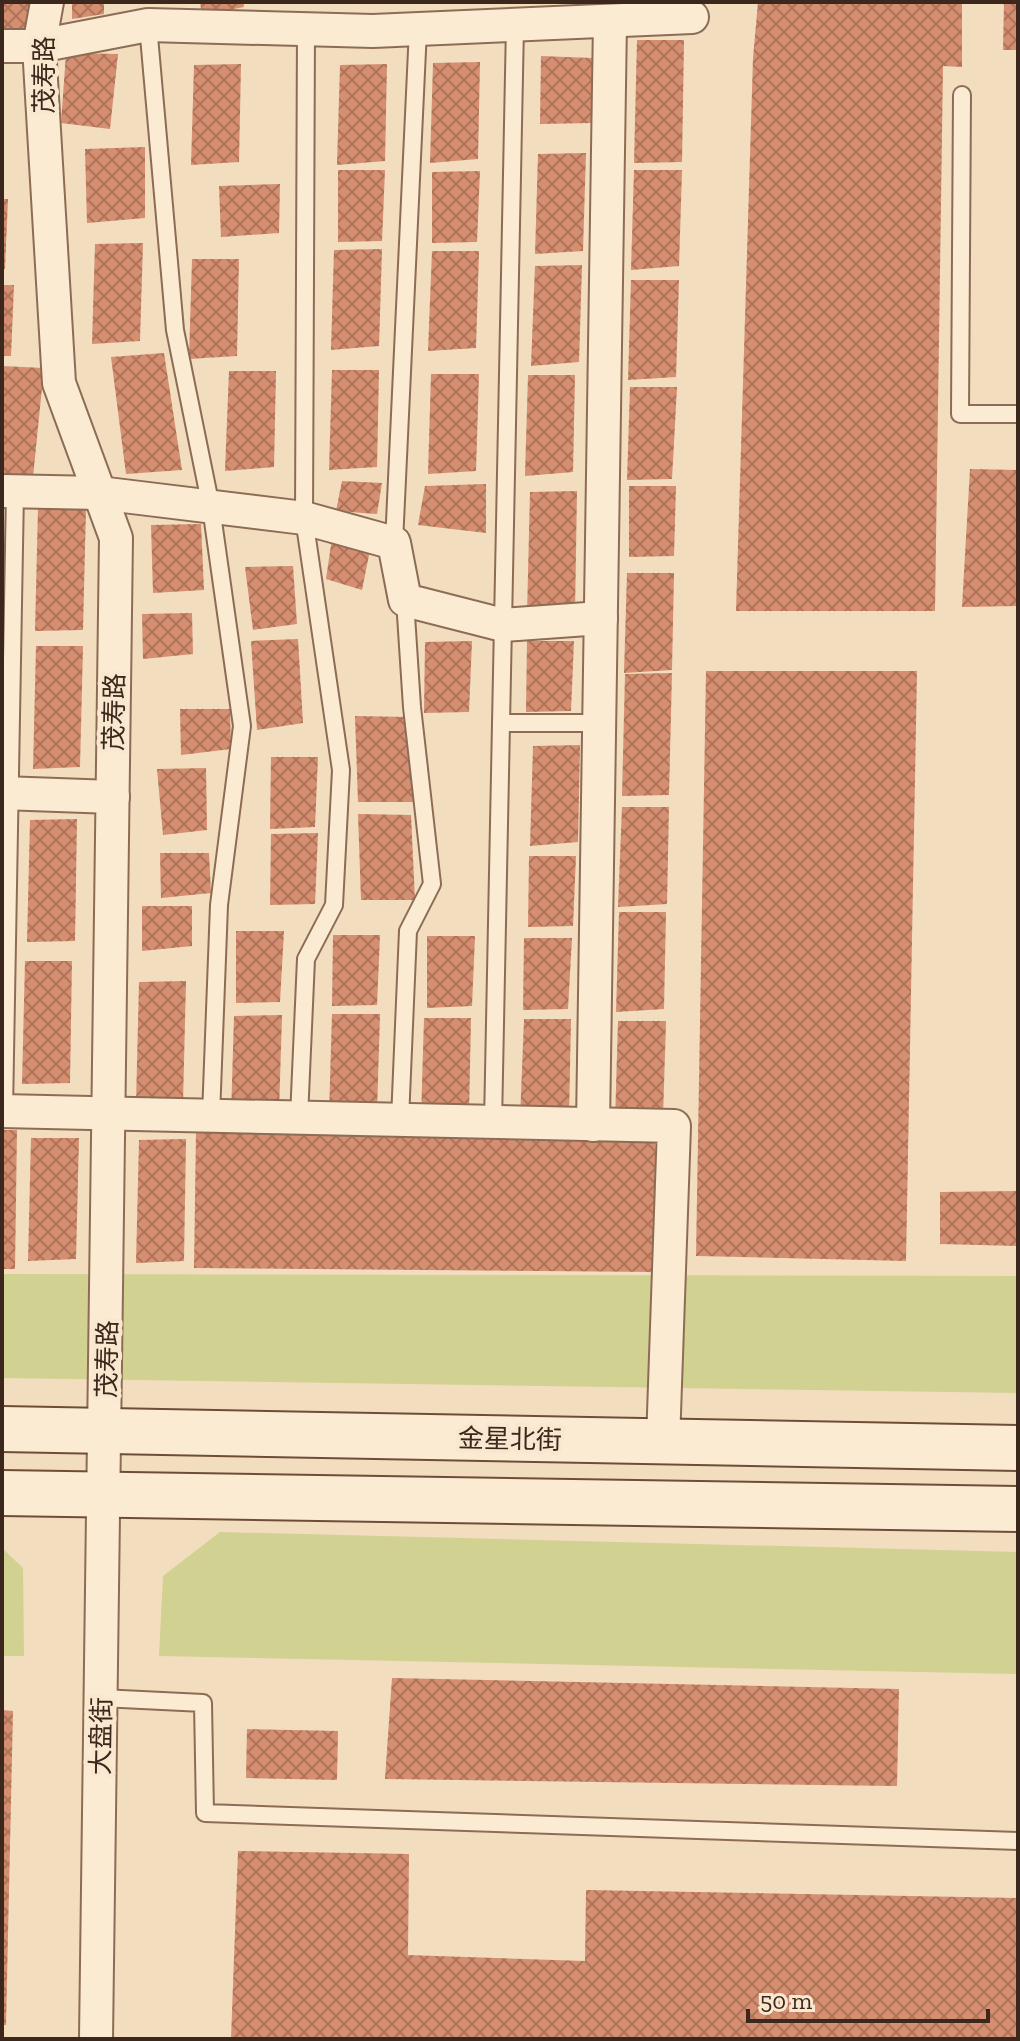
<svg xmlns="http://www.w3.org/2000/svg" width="1020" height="2041" font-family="'Zilla Slab','Noto Sans SC',serif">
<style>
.park{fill:#d1d191}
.building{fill:url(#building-cross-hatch)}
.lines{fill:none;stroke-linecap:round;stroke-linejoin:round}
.service-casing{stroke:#8d6c55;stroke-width:20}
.minor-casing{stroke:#8d6c55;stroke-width:36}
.secondary-casing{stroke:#6e4d38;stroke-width:48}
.service{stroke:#fcebd3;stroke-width:16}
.minor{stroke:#fcebd3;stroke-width:32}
.secondary{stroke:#fcebd3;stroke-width:44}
.labels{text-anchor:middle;stroke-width:8;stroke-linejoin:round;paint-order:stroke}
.street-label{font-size:26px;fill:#3b271b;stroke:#f9e8cf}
</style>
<defs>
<pattern id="building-cross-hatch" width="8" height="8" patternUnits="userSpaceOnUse" patternTransform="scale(2)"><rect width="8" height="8" fill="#d58e70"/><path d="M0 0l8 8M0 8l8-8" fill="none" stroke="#ae745b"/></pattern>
</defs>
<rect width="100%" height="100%" fill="#f2ddbf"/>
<g class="park">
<polygon points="2,1274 1018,1276 1018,1393 2,1378"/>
<polygon points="220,1532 1018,1552 1018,1674 159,1656 163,1576"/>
<polygon points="2,1548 23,1568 24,1656 2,1656"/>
</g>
<g class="building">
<polygon points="2,2 29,2 25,32 2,30"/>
<polygon points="72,2 104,2 104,14 72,19"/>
<polygon points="200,2 243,2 244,7 202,15"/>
<polygon points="758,2 962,2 962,67 943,66 935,611 736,611 753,58"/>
<polygon points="1004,2 1018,2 1018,50 1003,50"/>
<polygon points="637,40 684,40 682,162 634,163"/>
<polygon points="66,53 118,54 110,129 61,123"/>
<polygon points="541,56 592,58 591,123 540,124"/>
<polygon points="480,62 478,159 430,163 433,63"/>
<polygon points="241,64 239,162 191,165 194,65"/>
<polygon points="387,64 385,161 337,165 340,65"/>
<polygon points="145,147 145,218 87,223 85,149"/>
<polygon points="586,153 583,251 535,254 538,154"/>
<polygon points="338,170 385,170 382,241 338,242"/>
<polygon points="634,170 682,170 679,266 631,270"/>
<polygon points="480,171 477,242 432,243 432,172"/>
<polygon points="280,184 279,233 221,237 219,186"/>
<polygon points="2,199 8,199 5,269 2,269"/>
<polygon points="143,243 140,341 92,344 95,244"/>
<polygon points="382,249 379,346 331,350 334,250"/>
<polygon points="432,251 479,251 476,348 428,351"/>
<polygon points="192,259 239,259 237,356 189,359"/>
<polygon points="582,265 579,362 531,366 535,266"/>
<polygon points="631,280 679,280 676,377 628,380"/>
<polygon points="2,285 14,285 11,356 2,356"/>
<polygon points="164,353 182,470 126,474 111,357"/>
<polygon points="2,366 44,368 33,477 2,475"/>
<polygon points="332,370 379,370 377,467 329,470"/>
<polygon points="229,371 276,371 274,467 225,471"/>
<polygon points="431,374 479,374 476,471 428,474"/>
<polygon points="528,375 575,375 573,472 525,476"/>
<polygon points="630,387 677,387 672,479 627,480"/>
<polygon points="970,469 1018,470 1018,606 962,607"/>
<polygon points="342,481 382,483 377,514 336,511"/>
<polygon points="486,484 486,533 418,525 425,486"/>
<polygon points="629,486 676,486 674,556 629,557"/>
<polygon points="577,491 575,613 527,614 530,492"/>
<polygon points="38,508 86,508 83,630 35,631"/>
<polygon points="201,524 204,590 153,593 151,525"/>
<polygon points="332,538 371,545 362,590 326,579"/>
<polygon points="293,566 297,624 253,630 245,567"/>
<polygon points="627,573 674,573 672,670 624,673"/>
<polygon points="192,613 193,654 143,659 142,614"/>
<polygon points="298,639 303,723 257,730 251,641"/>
<polygon points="472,641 469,712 424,713 425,642"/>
<polygon points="527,641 574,641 571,711 526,712"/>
<polygon points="36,646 83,646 80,767 33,769"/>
<polygon points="706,671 917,671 906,1261 696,1256"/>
<polygon points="672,673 669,795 622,796 625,674"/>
<polygon points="180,709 230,709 231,749 181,755"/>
<polygon points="355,716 409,717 413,802 358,802"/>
<polygon points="580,745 578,842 530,846 533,746"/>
<polygon points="271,757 318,757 315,827 270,829"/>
<polygon points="206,768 207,830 163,835 157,769"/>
<polygon points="622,807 669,807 667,904 618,907"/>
<polygon points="358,814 411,815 415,900 361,900"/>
<polygon points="77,819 75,941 27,942 30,820"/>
<polygon points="318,833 315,904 270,905 271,834"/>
<polygon points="160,853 209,853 211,893 161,898"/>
<polygon points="529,856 576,856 573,926 528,927"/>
<polygon points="142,906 192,906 192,946 142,951"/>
<polygon points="619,912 666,912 664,1009 616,1012"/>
<polygon points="236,931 284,931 280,1002 236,1003"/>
<polygon points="333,935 380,935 377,1005 332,1006"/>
<polygon points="427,936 475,936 472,1006 427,1008"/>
<polygon points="524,938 572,938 568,1009 523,1010"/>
<polygon points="25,961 72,961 70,1083 22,1084"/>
<polygon points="186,981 183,1103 136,1104 139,982"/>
<polygon points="332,1014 380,1014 377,1110 329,1114"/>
<polygon points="282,1015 279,1113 231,1116 234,1016"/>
<polygon points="424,1018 471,1018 469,1115 421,1118"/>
<polygon points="524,1019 571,1019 569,1116 520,1119"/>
<polygon points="618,1021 666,1021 663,1118 615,1121"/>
<polygon points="2,1130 17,1130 15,1269 2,1269"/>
<polygon points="196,1131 655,1142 655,1272 194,1268"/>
<polygon points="31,1138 79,1138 76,1259 28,1261"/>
<polygon points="186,1139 184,1261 136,1263 139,1140"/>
<polygon points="1018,1191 1018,1246 940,1244 940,1192"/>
<polygon points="392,1678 899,1689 897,1786 385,1779"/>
<polygon points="2,1710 13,1711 6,2025 2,2025"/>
<polygon points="247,1729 338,1731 337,1780 246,1778"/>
<polygon points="238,1851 409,1854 408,1955 585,1961 586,1890 1018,1898 1018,2039 231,2039"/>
</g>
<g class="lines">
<g class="service-casing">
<g id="service">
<polyline points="148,25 175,330 211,507 242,726 219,905 211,1116"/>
<polyline points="962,95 960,414 1018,414"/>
<polyline points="394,543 418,29"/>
<polyline points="501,723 599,723"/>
<polyline points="4,1111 15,491"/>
<polyline points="299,1118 306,959 334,905 341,770 304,518 306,29"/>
<polyline points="400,1120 408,931 432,884 412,707 405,600"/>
<polyline points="493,1123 515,25"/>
<polyline points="101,1698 203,1703 205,1813 1018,1841"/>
</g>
</g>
<g class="minor-casing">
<g id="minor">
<polyline points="47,2 39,46 59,383 116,538 96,2039"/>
<polyline points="2,46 39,46 148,25 373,31 692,17"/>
<polyline points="2,491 99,493 304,518 394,543 405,600 503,625 601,618"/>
<polyline points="2,793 113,797"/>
<polyline points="2,1111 674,1126 663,1442"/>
<polyline points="593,1125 610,21"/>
</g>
</g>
<g class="secondary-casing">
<g id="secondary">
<polyline points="2,1429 1018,1448"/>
<polyline points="2,1493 1018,1509"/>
</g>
</g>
<use href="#service" class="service"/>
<use href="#minor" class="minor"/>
<use href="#secondary" class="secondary"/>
</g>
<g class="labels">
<g class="street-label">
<text transform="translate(44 75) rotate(-90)" y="9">茂寿路</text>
<text transform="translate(114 712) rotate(-89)" y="9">茂寿路</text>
<text transform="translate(107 1359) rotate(-89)" y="9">茂寿路</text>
<text transform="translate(510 1439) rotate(1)" y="9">金星北街</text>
<text transform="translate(101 1736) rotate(-89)" y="9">大盘街</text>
</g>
</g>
<rect width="1020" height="2041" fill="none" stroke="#3b271b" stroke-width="8"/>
<path d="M748 2009v12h240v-12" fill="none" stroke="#3b271b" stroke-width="4"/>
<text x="760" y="2009" font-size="24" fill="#3b271b" stroke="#f9e8cf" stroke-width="6" paint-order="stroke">50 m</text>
</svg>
